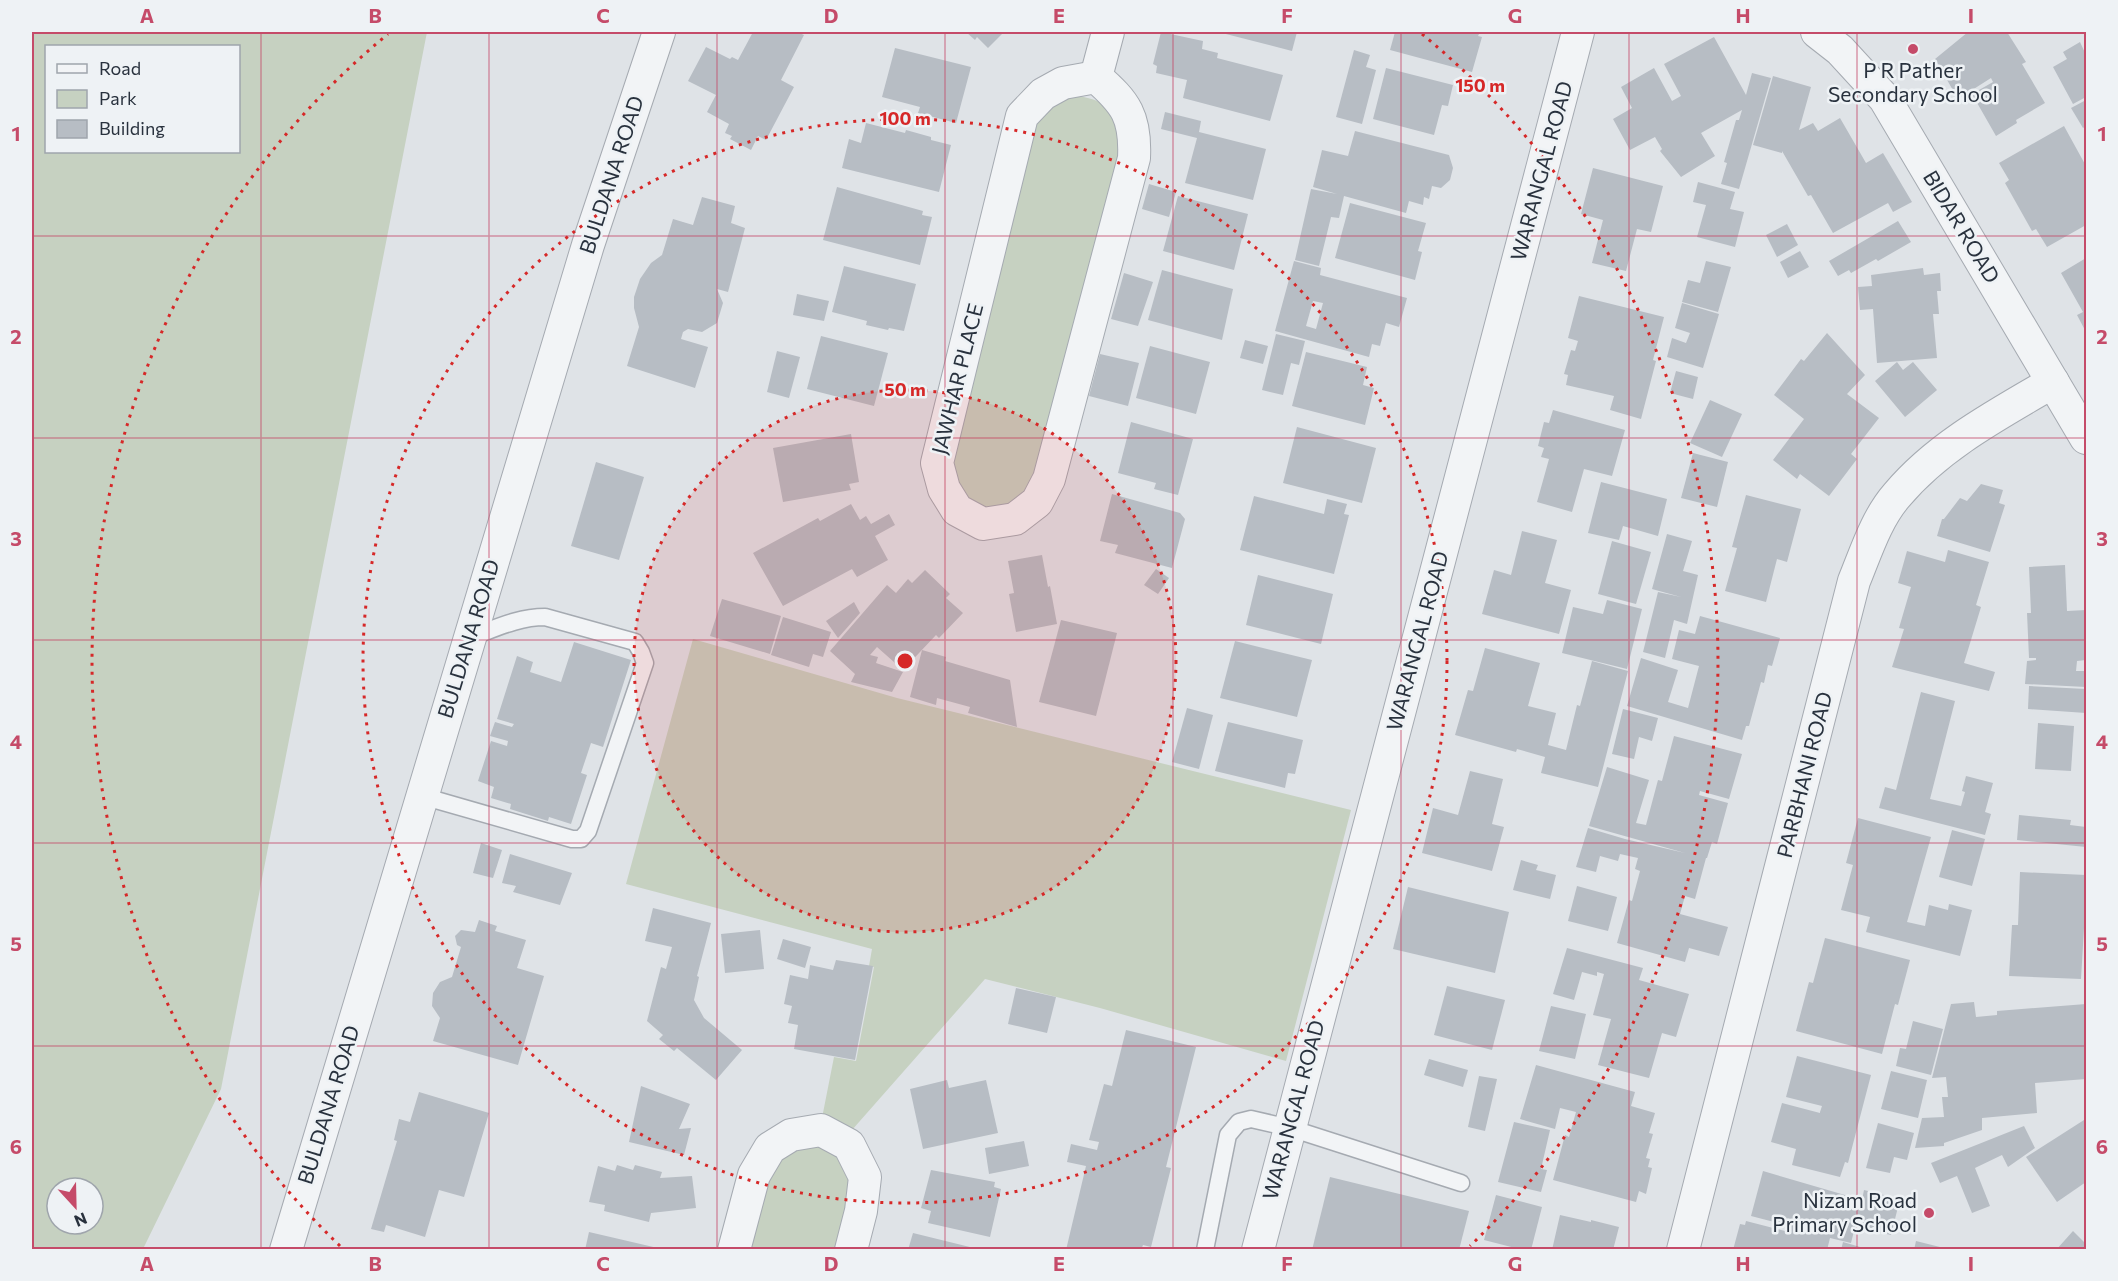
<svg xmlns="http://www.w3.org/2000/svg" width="2118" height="1281" font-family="Commissioner,sans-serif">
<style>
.green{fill:#c6d1c1;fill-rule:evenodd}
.building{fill:#b7bdc4;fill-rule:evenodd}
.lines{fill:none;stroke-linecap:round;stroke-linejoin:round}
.lane-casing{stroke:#a5aab1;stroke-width:19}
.street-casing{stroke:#a5aab1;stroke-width:34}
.lane{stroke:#f2f4f6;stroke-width:16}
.street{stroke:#f2f4f6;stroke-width:32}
.grid{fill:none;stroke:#c54b69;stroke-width:1.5;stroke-opacity:0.55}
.ring{fill:none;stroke:#d62828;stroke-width:3;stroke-dasharray:3 6}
.poi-dot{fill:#c54b69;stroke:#eef2f5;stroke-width:2}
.labels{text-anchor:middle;stroke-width:5;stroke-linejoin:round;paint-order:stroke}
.poi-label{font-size:21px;fill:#29323e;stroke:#eef2f5}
.street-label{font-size:21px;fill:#29323e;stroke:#eef2f5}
.centre{fill:#d62828;stroke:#eef2f5;stroke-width:3}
.ring-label{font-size:18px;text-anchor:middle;font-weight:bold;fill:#d62828;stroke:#eef2f5;stroke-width:5;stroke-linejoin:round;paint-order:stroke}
.neatline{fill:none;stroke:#c54b69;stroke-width:2}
.grid-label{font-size:20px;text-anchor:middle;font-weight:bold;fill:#c54b69}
</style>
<rect width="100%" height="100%" fill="#dfe3e7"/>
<g class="green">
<path d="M32 32H427L221 1089 143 1249H32ZM46 46H238V152H46ZM57 1188H93V1224H57Z"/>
<path d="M1078 96C1110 101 1113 111 1126 138L1039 475 1016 506C976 512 975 511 949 480L1034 124C1046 108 1058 99 1078 96Z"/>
<polygon points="693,639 897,698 1351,810 1286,1061 1100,1008 985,979 852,1130 822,1118 834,1057 856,1061 874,967 869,966 872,949 626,884"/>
<polygon points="785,1144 833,1144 853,1185 838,1249 742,1250 751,1207"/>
</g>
<g class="building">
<polygon points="753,32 797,32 804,35 781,80 794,87 766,140 758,136 751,150 730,139 732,136 725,133 729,124 707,112 716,95 688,81 706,47 730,59 732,57 738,60"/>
<polygon points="966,32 1004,32 988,48 977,37 975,40"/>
<polygon points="1161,32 1203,41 1202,49 1218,53 1217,58 1283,75 1270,121 1183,98 1187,80 1156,73 1157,66 1153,64"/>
<polygon points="1218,32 1297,32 1292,51"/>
<polygon points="1395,32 1480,32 1478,36 1482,37 1472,72 1390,50"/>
<polygon points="1968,32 2007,32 2026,62 2022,64 2045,103 2016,120 2017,123 1996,136 1972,94 1993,82 1991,78 1958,99 1935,59"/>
<polygon points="1714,37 1746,95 1752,73 1771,78 1739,189 1721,184 1727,163 1724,162 1736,120 1739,120 1742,110 1701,133 1715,156 1681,177 1660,151 1662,149 1655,137 1630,150 1613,119 1632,108 1621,87 1654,68 1672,101 1681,96 1664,64"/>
<polygon points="2080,42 2086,55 2086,97 2073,104 2053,67 2067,59 2063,52"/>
<polygon points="895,48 971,67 956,123 918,113 920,107 882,97"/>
<polygon points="1354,50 1370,55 1366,67 1376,70 1362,124 1336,117"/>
<polygon points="1386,68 1453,85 1448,106 1442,105 1434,135 1373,119"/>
<polygon points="1773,76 1811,87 1799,130 1813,123 1818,131 1840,118 1866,163 1883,153 1912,202 1893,212 1888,203 1833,233 1811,195 1808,196 1782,151 1782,153 1753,145"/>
<polygon points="2086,100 2086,126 2083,128 2071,108"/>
<polygon points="1165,112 1201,121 1199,132 1266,149 1253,200 1185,183 1197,138 1161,129"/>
<polygon points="866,123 905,133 906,130 931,137 931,140 951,145 939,192 842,168 849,139 861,143"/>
<polygon points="2064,126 2086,166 2086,225 2047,247 2036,229 2032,231 2005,183 2009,180 1999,163"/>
<polygon points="1355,131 1449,155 1453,168 1450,180 1441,188 1432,186 1429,199 1424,197 1423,205 1409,201 1406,213 1344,196 1339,218 1331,217 1319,266 1295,260 1311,189 1337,194 1313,187 1322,150 1348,156"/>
<polygon points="1593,168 1663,186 1651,232 1637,229 1626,271 1592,263 1603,220 1581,214"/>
<polygon points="1698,182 1735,192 1730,209 1744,212 1735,247 1697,237 1706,205 1693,202"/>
<polygon points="1149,184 1176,192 1169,217 1142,209"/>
<polygon points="837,187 923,211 922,215 932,217 920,265 823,240"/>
<polygon points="1178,196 1248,214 1234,270 1163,251"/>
<polygon points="702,197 735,206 731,223 745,228 728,292 717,289 723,303 717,323 702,332 688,329 683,332 681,339 708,347 695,388 627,366 639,327 634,308 634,297 640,279 651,263 662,255 673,219 693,225"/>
<polygon points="1350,203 1426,223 1418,251 1422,252 1415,280 1335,258"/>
<polygon points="1898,221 1911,242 1878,261 1876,259 1851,273 1849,270 1838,276 1829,261"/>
<polygon points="1787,224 1798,245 1777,257 1766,235"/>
<polygon points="1800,251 1809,267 1788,278 1780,262"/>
<polygon points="2086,258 2086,332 2077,315 2083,312 2061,273"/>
<path d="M1294 261 1321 268 1320 275 1407 298 1399 327 1386 323 1380 346 1372 344 1369 357 1275 331ZM1313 301 1323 303 1316 329 1306 326Z"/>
<polygon points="1706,261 1731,267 1718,312 1682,302 1688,280 1700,283"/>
<polygon points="844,266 916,284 904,331 889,328 888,330 866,325 867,321 832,312"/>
<polygon points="1923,268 1924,275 1940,273 1941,291 1937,291 1939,314 1933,314 1937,358 1877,363 1873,309 1860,310 1858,287 1872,286 1871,275"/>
<polygon points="1162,270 1233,289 1222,340 1148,320"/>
<polygon points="1124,273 1153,282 1138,326 1111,319"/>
<polygon points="797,294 829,301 824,321 793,315"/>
<polygon points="1579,296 1664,317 1653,360 1656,361 1641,419 1610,410 1614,396 1566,385 1568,375 1564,374 1571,350 1575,351 1578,341 1568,338"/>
<polygon points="1682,303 1719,314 1703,368 1667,357 1672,338 1686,343 1690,333 1675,328"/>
<polygon points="1827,333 1865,375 1847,394 1879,418 1851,454 1857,459 1829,496 1800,474 1797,479 1773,460 1804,419 1774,395 1801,359 1804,361"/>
<polygon points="1276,334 1305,341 1299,365 1291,363 1283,395 1262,390"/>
<polygon points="821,336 888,353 874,406 807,389"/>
<polygon points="1245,340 1268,346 1263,364 1240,358"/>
<polygon points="1150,346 1210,362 1196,414 1136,398"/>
<polygon points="777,351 800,357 789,398 767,392"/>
<polygon points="1306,352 1367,367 1363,385 1374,388 1365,425 1292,406"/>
<polygon points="1100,354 1139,363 1128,406 1089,396"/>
<polygon points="1897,362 1903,370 1913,362 1937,390 1905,417 1875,381"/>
<polygon points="1676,371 1698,377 1693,399 1670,393"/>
<polygon points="1710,400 1742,414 1722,457 1690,443"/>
<polygon points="1553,410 1625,430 1612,476 1584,469 1572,512 1537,502 1549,459 1541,457 1544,448 1538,446 1544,422 1549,423"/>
<polygon points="1131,422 1193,439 1178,495 1154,489 1156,483 1118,473"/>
<polygon points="1297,427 1376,448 1362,503 1283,483"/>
<polygon points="851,434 859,482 849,484 851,490 783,502 773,448"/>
<polygon points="1693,453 1728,462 1717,507 1681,498"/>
<polygon points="596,462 644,477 619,560 571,546"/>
<polygon points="1601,482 1667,499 1658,536 1623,526 1619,540 1588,533"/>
<polygon points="1981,484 2003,490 1999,503 2005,505 1990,552 1937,536 1942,519 1944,519 1960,498 1967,501"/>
<polygon points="1112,494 1180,513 1185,519 1172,568 1115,553 1118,545 1100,541"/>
<polygon points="1746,495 1801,509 1787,562 1777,559 1766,602 1725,591 1737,548 1732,547"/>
<polygon points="1254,496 1324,514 1327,499 1347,504 1344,514 1349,515 1334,574 1240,550"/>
<polygon points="851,504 860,520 866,516 871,524 889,514 895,525 875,536 888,560 857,577 852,569 783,606 753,553 818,518 820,521"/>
<polygon points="1522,531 1557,540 1545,583 1571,590 1559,634 1482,614 1494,570 1511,575"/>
<polygon points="1667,534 1692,541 1683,571 1698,575 1687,624 1674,620 1665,658 1643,652 1658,592 1681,597 1652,589"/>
<polygon points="1612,541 1651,552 1636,604 1598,594"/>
<polygon points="1948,550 1989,562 1976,605 1981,607 1964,663 1995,672 1989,691 1892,667 1904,629 1899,628 1911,587 1898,583 1907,551 1945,562"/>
<polygon points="1042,555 1048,587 1050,586 1057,624 1016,632 1009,594 1014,593 1008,561"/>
<polygon points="2065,565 2067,611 2086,610 2086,660 2077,661 2076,671 2086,671 2086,687 2025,684 2027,661 2036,660 2036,658 2029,658 2027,613 2031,613 2029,567"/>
<polygon points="1156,569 1169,578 1158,594 1144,585"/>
<polygon points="925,570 950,594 946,598 963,613 939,638 936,635 903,670 877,647 870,655 878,657 876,663 903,672 892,692 851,682 855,674 830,651 887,585 896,593 908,579 912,583"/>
<polygon points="1258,575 1333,594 1321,644 1246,625"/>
<polygon points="722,599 781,616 770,654 710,636"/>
<polygon points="1607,600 1642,609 1627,669 1562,653 1573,607 1603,614"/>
<polygon points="854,602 860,613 838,638 826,621"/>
<polygon points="1700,616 1780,638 1772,666 1768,665 1764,683 1761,682 1749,726 1746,726 1742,740 1627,706 1641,658 1678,670 1668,702 1688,708 1699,666 1672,659 1679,630 1695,634"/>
<polygon points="783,617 831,632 823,657 813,654 809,667 771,655"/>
<polygon points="1061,620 1117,633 1096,716 1039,702"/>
<polygon points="1235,641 1312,660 1297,717 1220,698"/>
<polygon points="574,642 631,660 603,747 591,743 581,773 587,775 571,824 549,817 548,821 510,809 511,804 491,798 494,787 478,781 491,741 507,746 508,741 490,736 495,722 512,727 514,724 497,719 517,656 533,662 530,672 561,682"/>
<polygon points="1485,648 1540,663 1528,706 1556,713 1548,745 1566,750 1577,705 1580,706 1592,661 1628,671 1598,787 1541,773 1545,757 1517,749 1516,752 1455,735 1468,690 1473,691"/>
<polygon points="922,650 946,657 945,661 1010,680 1017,727 968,713 970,707 937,698 936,705 910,697"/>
<polygon points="2029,686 2086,689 2086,713 2028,709"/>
<polygon points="1921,692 1955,701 1930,799 1961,806 1965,792 1962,791 1966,776 1993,783 1985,812 1991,814 1985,835 1879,808 1885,787 1896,790"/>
<polygon points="1187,708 1213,715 1199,769 1172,762"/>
<polygon points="1623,709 1658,718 1652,741 1639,737 1634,759 1612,754"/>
<polygon points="1228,722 1303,740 1295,774 1288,773 1285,788 1215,771"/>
<polygon points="2038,723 2074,726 2071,771 2035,769"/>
<polygon points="1674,736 1742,754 1729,799 1700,791 1699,795 1728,803 1717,844 1712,842 1707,858 1706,858 1695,899 1685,896 1680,914 1728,927 1719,956 1689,948 1685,962 1617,943 1629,900 1632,901 1640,871 1635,869 1638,858 1620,854 1618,861 1600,856 1596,872 1576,867 1588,828 1625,839 1685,853 1589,826 1607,767 1649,780 1636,823 1646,825 1658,780 1662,781"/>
<polygon points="1470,771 1503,779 1492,824 1504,827 1492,871 1422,853 1433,808 1458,815"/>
<polygon points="2019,815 2071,820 2070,825 2086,827 2086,847 2017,840"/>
<polygon points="1858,818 1931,837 1907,922 1925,926 1929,905 1948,910 1949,904 1972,910 1960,956 1866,932 1870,917 1841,910 1853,865 1846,863"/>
<polygon points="1952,830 1985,839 1972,886 1939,877"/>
<polygon points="481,843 502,850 493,878 473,873"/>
<polygon points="510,854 572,873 560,905 513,892 516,886 502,883"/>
<polygon points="1521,860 1538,865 1536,870 1556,875 1550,899 1513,890"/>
<polygon points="2020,872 2086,875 2086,928 2084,928 2081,979 2009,976 2012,925 2018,925"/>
<polygon points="1577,886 1617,897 1608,931 1568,921"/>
<polygon points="1408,887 1509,912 1495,973 1393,949"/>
<polygon points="653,908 711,923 697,976 699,977 694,1000 704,1018 742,1050 716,1080 677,1048 674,1051 659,1039 663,1035 647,1021 661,967 666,969 672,947 645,941"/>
<polygon points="479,920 497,926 495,931 526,940 517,968 544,976 518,1065 433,1041 440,1018 432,1006 433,993 440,982 452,977 461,947 457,945 455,936 461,930 475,932"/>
<polygon points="760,930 764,969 725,973 721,934"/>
<polygon points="1825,938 1910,960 1898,1005 1895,1004 1882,1054 1796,1031 1809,982 1813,983"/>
<polygon points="783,939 811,947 805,968 777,959"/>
<polygon points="1567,948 1643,968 1639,980 1689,994 1676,1037 1662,1033 1649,1078 1598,1065 1611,1019 1593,1015 1604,974 1597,972 1597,976 1582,972 1574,1000 1553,994"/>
<polygon points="836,960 873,966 855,1060 794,1049 798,1025 788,1023 792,1006 784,1004 790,975 808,979 810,965 833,970"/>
<polygon points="1447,986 1505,1000 1492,1050 1434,1035"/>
<polygon points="1016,988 1056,997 1047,1033 1008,1024"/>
<polygon points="1974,1002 1976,1017 1997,1015 1997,1011 2086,1004 2086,1079 2035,1083 2037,1113 1982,1118 1982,1130 1944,1143 1944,1146 1915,1148 1922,1118 1944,1117 1942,1097 1948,1097 1946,1077 1932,1078 1951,1004"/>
<polygon points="1551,1006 1586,1014 1575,1059 1539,1051"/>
<polygon points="1913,1021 1943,1029 1931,1075 1896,1066 1900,1048 1906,1049"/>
<polygon points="1126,1030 1196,1047 1166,1167 1171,1168 1151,1247 1143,1245 1141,1250 1066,1250 1086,1166 1067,1162 1071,1144 1097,1150 1099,1142 1089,1140 1104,1084 1112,1086"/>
<polygon points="1797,1056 1871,1075 1848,1163 1845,1162 1840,1177 1792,1165 1796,1149 1771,1142 1782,1103 1820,1113 1820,1112 1822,1106 1786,1097"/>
<polygon points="1429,1059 1468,1070 1463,1087 1424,1075"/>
<polygon points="1536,1065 1635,1092 1631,1106 1655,1113 1649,1133 1653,1134 1646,1158 1650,1159 1648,1167 1652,1168 1646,1194 1639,1191 1636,1202 1553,1180 1565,1135 1569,1137 1576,1112 1560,1108 1555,1129 1520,1119"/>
<polygon points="1891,1071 1927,1080 1918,1118 1881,1109"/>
<polygon points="1479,1076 1497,1079 1485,1131 1468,1127"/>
<polygon points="947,1080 949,1088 986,1080 998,1133 923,1149 910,1089"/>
<polygon points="641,1086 690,1104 679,1129 691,1128 684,1155 629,1142"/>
<polygon points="419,1092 489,1113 464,1197 439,1190 425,1237 386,1225 384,1232 371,1229 397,1141 394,1140 399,1119 410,1122"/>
<polygon points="2084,1120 2086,1123 2086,1182 2057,1202 2026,1157"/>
<polygon points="1514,1122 1550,1130 1541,1169 1547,1170 1541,1192 1498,1182"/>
<polygon points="1878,1123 1914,1133 1907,1160 1894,1157 1890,1173 1866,1168"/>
<polygon points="2024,1126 2035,1148 2008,1167 2002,1155 1975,1168 1990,1206 1972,1213 1957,1176 1940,1183 1931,1163"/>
<polygon points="1024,1141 1029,1166 989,1174 985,1148"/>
<polygon points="617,1165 633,1170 635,1165 662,1172 660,1178 692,1176 696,1208 651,1213 649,1222 604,1211 605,1205 589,1202 598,1166 615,1171"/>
<polygon points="931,1170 995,1182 994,1187 1001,1189 990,1237 928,1223 931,1211 921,1208"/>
<polygon points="1763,1171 1862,1200 1864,1190 1900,1199 1891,1235 1855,1227 1851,1243 1830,1238 1827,1250 1733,1250 1740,1224 1745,1225 1746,1221 1789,1232 1790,1226 1751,1216"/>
<polygon points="1330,1177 1469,1211 1459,1250 1312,1250"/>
<polygon points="1496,1195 1542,1207 1531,1250 1523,1250 1484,1240"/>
<polygon points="1560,1215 1591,1222 1591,1220 1619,1227 1613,1250 1552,1250"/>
<polygon points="2073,1231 2086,1244 2086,1250 2056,1250"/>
<polygon points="589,1232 662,1249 661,1250 585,1250"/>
<polygon points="913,1233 978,1249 978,1250 908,1250"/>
<polygon points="1916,1241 1948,1249 1948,1250 1914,1250"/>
<polygon points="1843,1242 1867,1249 1867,1250 1841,1250"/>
</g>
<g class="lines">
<g class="lane-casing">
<g id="lane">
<path d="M422 796 572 839H581L588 831 645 663 641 652 635 642 545 617C518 617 494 629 469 638"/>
<polyline points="1205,1250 1228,1135 1239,1122 1251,1119 1290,1128 1461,1183"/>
</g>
</g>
<g class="street-casing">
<g id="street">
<polyline points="1817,32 1840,50 1885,99 2086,438"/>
<path d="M1096 77C1126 103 1136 117 1134 158L1049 479 1037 502 1015 519 983 524 957 510 944 489 937 463 1022 116 1043 94 1063 83Z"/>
<polyline points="1096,77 1108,32"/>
<polyline points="286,1250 588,245 659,32"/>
<polyline points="734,1250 754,1175 770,1148 791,1135 821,1130 849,1145 865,1177 861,1211 851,1250"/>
<polyline points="1258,1250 1578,32"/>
<path d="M1683 1250 1854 581C1866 552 1876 519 1897 495 1938 446 1998 414 2053 382"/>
</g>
</g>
<use href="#lane" class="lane"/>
<use href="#street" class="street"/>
</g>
<path class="grid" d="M261 32V1250M489 32V1250M717 32V1250M945 32V1250M1173 32V1250M1401 32V1250M1629 32V1250M1857 32V1250M32 236H2086M32 438H2086M32 640H2086M32 843H2086M32 1046H2086"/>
<circle cx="905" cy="661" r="271" fill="#d62828" fill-opacity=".12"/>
<g class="ring">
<circle cx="905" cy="661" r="271"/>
<circle cx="905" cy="661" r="542"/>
<path d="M340 1246A813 813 0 0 1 388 34M1422 34A813 813 0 0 1 1470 1246"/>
</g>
<g class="poi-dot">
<circle cx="1913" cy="49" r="6"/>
<circle cx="1929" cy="1213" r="6"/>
</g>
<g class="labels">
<g class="poi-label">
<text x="1913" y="78">P R Pather<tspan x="1913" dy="24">Secondary School</tspan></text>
<text x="1917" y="1208" text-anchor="end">Nizam Road<tspan x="1917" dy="24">Primary School</tspan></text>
</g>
<g class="street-label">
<text transform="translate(1542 171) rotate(-75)" y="7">WARANGAL ROAD</text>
<text transform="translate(612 175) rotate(-72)" y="7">BULDANA ROAD</text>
<text transform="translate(1961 227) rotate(59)" y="7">BIDAR ROAD</text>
<text transform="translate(958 379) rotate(-76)" y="7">JAWHAR PLACE</text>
<text transform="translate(469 639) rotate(-73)" y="7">BULDANA ROAD</text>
<text transform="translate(1418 641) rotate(-75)" y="7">WARANGAL ROAD</text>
<text transform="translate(1805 775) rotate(-76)" y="7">PARBHANI ROAD</text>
<text transform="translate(329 1105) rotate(-73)" y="7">BULDANA ROAD</text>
<text transform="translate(1294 1110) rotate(-75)" y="7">WARANGAL ROAD</text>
</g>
</g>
<circle cx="905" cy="661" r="9" class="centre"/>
<g class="ring-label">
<text x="1480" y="92">150 m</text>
<text x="905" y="125">100 m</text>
<text x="905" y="396">50 m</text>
</g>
<rect width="2118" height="1281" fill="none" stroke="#eef2f5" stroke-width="66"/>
<rect x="45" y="45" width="195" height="108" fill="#eef2f5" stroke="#9fa5ac" stroke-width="1.5"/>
<rect x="57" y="64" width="30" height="9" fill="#f2f4f6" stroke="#9fa5ac" stroke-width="1.5"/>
<text x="99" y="75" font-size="18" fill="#29323e">Road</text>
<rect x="57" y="90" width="30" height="18" fill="#c6d1c1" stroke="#9fa5ac" stroke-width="1.5"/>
<text x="99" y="105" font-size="18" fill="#29323e">Park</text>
<rect x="57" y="120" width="30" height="18" fill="#b7bdc4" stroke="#9fa5ac" stroke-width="1.5"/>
<text x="99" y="135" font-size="18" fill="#29323e">Building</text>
<g transform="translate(75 1206) rotate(158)"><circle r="28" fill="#eef2f5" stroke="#9fa5ac" stroke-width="1.5"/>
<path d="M0-4.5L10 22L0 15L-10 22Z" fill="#c54b69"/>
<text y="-9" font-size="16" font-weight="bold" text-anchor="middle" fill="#29323e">N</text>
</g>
<rect x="33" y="33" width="2052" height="1215" class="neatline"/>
<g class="grid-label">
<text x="147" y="23">A</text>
<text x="375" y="23">B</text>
<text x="603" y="23">C</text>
<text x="831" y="23">D</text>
<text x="1059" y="23">E</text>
<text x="1287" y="23">F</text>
<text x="1515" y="23">G</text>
<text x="1743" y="23">H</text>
<text x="1971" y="23">I</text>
<text x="16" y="141">1</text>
<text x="2102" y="141">1</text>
<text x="16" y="344">2</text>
<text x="2102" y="344">2</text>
<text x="16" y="546">3</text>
<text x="2102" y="546">3</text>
<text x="16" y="749">4</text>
<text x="2102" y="749">4</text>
<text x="16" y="951">5</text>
<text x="2102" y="951">5</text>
<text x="16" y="1154">6</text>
<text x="2102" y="1154">6</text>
<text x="147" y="1271">A</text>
<text x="375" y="1271">B</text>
<text x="603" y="1271">C</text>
<text x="831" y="1271">D</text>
<text x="1059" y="1271">E</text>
<text x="1287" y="1271">F</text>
<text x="1515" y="1271">G</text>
<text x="1743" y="1271">H</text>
<text x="1971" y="1271">I</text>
</g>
</svg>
